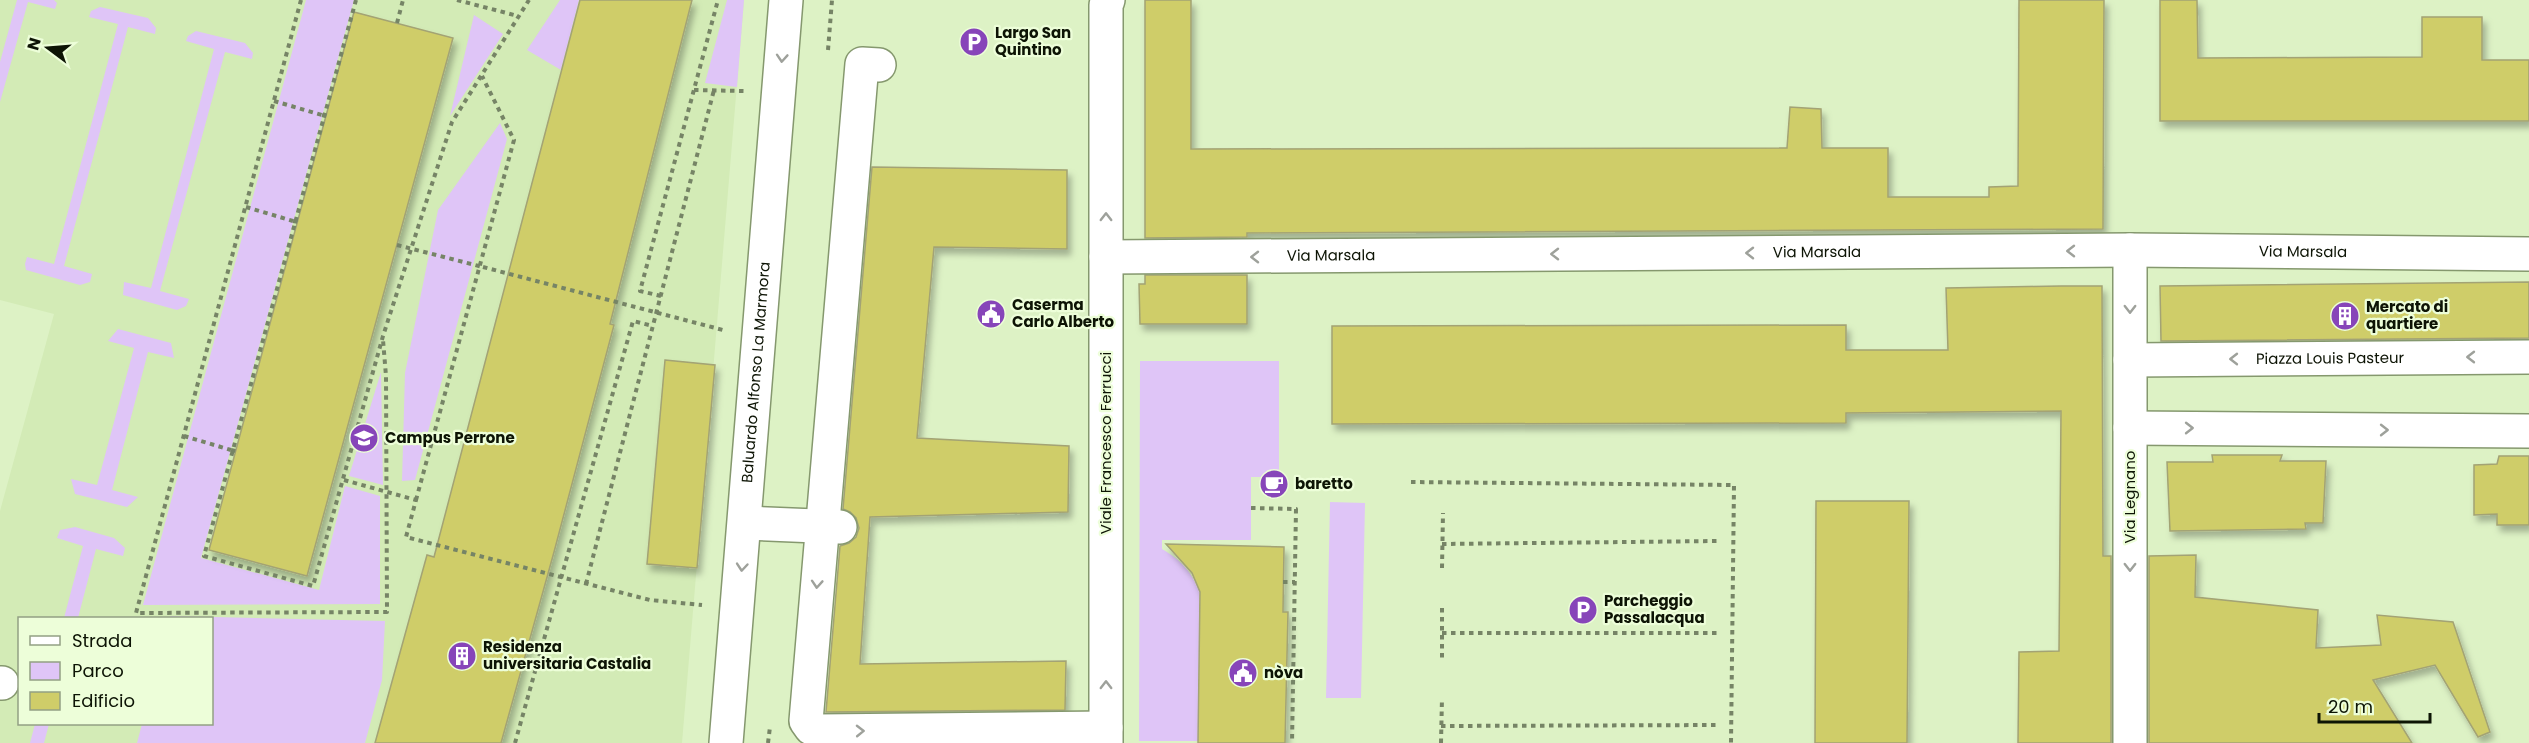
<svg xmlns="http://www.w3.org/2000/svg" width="2529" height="743" font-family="Poppins,sans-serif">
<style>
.built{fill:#d3ebb6;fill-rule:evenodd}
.green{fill:#dfc5f7}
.building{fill:#cfcd69;stroke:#a3a374;stroke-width:1.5;filter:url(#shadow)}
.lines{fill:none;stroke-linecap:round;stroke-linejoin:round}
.minor-casing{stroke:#85986e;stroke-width:36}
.path{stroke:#768466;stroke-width:4;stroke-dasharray:4.5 4.5;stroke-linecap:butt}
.minor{stroke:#fff;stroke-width:33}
.path-bridge{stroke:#768466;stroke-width:4;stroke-dasharray:4.5 4.5;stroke-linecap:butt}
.oneway{stroke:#9ea19b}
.labels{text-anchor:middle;stroke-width:4.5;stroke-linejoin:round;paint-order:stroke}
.poi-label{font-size:15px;font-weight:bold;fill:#0d1405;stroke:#edfed9;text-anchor:start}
.street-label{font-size:15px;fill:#0d1405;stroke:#edfed9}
</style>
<defs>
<filter id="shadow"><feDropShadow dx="3.5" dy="6" stdDeviation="3" flood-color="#0004"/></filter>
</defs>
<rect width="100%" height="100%" fill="#ddf2c5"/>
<path class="built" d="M0 0H744L682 743H0V511L54 314 0 300ZM20 618H212V724H20Z"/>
<g class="green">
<polygon points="17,0 54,0 57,3 55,9 28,2 0,102 0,62"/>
<polygon points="306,0 354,0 201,558 319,590 345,486 380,496 380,604 143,605"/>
<polygon points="560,0 579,0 561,70 527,50"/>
<polygon points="727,0 744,0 737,87 705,83"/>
<polygon points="100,7 148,18 156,28 155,34 128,27 64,266 92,274 90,282 80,285 26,270 25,264 27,257 54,264 118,24 89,17 91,11"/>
<polygon points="474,15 503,34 450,116"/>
<polygon points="196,31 245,43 253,53 252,59 225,52 160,291 189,299 186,306 177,310 123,295 124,282 151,288 214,49 186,41 188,36"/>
<polygon points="500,123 507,139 415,480 402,481 405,373 438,210"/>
<polygon points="118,329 171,343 174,358 148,352 112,490 138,497 127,507 75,494 71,479 97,485 134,348 108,341"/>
<path d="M1140 361H1279V477H1251V540H1162V549C1181 560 1191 571 1200 592L1198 741H1139Z"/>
<polygon points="381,372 383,485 349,476"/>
<polygon points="1330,502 1365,503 1361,698 1326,698"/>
<polygon points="75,527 114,538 125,548 123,556 96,549 78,618 64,618 83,546 57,538 60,530"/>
<polygon points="170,616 385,621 382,680 365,743 137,743 142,724 212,724 212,618 170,618"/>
<polygon points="35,724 49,724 44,743 30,743"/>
</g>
<g class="building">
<polygon points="580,0 692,0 610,324 614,325 554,552 501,743 375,743 427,555 434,557"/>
<polygon points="1145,0 1191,0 1191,149 1787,148 1790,107 1821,109 1822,148 1888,148 1888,197 1989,197 1989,187 2018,186 2019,0 2104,0 2103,229 1247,233 1247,237 1145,238"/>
<polygon points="2160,0 2197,0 2198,58 2422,57 2422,17 2482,17 2482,60 2529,60 2529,121 2160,121"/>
<polygon points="354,12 453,38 307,576 209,550"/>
<polygon points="872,167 1067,170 1067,249 934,247 917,438 1069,446 1068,512 870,517 860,664 1066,661 1065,710 826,712 840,546 849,543 856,537 859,528 856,518 850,512 843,509"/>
<polygon points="1145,275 1247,275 1247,324 1140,324 1139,284 1145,284"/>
<polygon points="2529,282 2529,338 2161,341 2160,286"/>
<polygon points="2061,286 2102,286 2103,556 2111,556 2111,743 2018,743 2019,652 2059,651 2061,411 1846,413 1846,423 1332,424 1332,326 1846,325 1846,350 1948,350 1946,288"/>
<polygon points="665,360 715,365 697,568 647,564"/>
<polygon points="2212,455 2282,455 2280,461 2326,461 2323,523 2305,523 2306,529 2170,531 2167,462 2213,462"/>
<polygon points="2499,456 2529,456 2529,525 2497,525 2497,514 2474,515 2474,465 2497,464"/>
<polygon points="1816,501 1909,501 1907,743 1815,743"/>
<polygon points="1166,544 1284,547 1283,612 1288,612 1285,743 1198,743 1200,592 1192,573"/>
<polygon points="2196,555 2195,597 2318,610 2316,648 2381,645 2377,615 2453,622 2490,732 2478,737 2435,665 2373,680 2412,743 2149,743 2149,556"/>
</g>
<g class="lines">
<g class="minor-casing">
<g id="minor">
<polyline points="879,65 862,64 806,721 811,728 819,731 1106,728"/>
<path id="s1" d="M1106 257 2130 250 2529 254"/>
<path id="s2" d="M2130 360 2529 357"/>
<polyline points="2130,428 2529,431"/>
<polyline points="745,523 840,527"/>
<polyline points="0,683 2,683"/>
<path id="s3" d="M726 743 786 0"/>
<polyline points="1106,743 1106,5 1108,0"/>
<polyline points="2130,743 2130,250"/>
</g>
</g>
<g class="path">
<polyline points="301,0 136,613 387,612 386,376 383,340"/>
<polyline points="356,0 204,556 313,586 383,336 452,122 529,0"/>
<polyline points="457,0 518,16"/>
<polyline points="397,23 403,0"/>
<polyline points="828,50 832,0"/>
<polyline points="694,90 744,91"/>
<polyline points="274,101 322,115"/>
<polyline points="246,207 293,221"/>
<polyline points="483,267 723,330"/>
<polyline points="661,296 640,291 718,0"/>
<polyline points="184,436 231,450"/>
<polyline points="344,480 416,500 406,537 650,600 702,605"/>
<polyline points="1411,482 1734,485 1731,743"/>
<polyline points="416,500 514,140 482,76"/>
<polyline points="1251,508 1296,509 1292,743"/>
<polyline points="1442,544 1719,541"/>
<polyline points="1442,568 1443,513"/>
<polyline points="1283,582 1295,582"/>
<polyline points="586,584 714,90"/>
<polyline points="1442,608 1442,659"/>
<polyline points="1442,633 1719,633"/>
<polyline points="1441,726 1719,725"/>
<polyline points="515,743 633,321 653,326"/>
<polyline points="768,743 770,727"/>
<polyline points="1441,743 1442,698"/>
</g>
<use href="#minor" class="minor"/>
<g class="path-bridge">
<polyline points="322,115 326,116"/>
<polyline points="293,221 298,222"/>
<polyline points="397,245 483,267"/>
<polyline points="231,450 236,451"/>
</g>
</g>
<defs><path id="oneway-chevron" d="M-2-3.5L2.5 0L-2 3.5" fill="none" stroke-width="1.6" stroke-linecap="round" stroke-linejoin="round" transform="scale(1.5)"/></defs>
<g class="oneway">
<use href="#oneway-chevron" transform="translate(782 58) rotate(94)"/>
<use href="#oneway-chevron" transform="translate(1106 217) rotate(-90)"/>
<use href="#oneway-chevron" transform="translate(2071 251) rotate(180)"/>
<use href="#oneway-chevron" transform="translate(1750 253) rotate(180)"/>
<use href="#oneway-chevron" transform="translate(1555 254) rotate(180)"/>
<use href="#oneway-chevron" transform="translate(1255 257) rotate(180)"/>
<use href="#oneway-chevron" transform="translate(2130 309) rotate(90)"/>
<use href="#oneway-chevron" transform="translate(2471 357) rotate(180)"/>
<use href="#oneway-chevron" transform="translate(2234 359) rotate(180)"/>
<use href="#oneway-chevron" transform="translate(2189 428)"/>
<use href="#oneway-chevron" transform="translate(2384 430)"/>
<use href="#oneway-chevron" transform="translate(742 567) rotate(95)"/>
<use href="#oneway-chevron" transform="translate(2130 567) rotate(90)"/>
<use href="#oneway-chevron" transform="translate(817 584) rotate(94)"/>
<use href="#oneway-chevron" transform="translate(1106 685) rotate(-90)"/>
<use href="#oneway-chevron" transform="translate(860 731) rotate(-1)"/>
</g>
<defs>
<g id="parking-disc" transform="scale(1.5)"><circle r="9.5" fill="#8745b9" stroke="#edfed9"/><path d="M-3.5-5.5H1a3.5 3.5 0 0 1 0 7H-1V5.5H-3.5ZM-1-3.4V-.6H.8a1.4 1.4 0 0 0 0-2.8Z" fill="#fff"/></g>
<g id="civic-disc" transform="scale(1.5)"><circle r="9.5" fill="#8745b9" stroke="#edfed9"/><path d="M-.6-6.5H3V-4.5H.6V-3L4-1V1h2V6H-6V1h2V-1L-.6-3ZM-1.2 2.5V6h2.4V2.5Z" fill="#fff"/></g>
<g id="building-disc" transform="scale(1.5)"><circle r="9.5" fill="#8745b9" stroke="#edfed9"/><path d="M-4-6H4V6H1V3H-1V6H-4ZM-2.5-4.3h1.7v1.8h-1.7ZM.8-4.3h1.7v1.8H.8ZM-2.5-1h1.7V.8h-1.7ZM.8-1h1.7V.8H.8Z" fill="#fff"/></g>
<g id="university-disc" transform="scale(1.5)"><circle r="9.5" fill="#8745b9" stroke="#edfed9"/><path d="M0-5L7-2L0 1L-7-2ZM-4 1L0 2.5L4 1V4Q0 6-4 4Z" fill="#fff"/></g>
<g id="cafe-disc" transform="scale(1.5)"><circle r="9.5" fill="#8745b9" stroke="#edfed9"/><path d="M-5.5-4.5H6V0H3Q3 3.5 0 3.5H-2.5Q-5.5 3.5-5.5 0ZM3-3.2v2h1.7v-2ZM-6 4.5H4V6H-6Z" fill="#fff"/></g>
</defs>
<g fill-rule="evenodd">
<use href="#parking-disc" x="974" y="42"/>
<use href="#civic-disc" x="991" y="314"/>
<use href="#building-disc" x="2345" y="316"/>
<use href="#university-disc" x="364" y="438"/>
<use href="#cafe-disc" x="1274" y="484"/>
<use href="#parking-disc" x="1583" y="610"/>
<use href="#building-disc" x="462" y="656"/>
<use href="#civic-disc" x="1243" y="673"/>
</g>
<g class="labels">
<g class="poi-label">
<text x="995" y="38">Largo San<tspan x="995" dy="17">Quintino</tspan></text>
<text x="1012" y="310">Caserma<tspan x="1012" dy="17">Carlo Alberto</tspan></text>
<text x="2366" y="312">Mercato di<tspan x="2366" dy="17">quartiere</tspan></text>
<text x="385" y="443">Campus Perrone</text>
<text x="1295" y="489">baretto</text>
<text x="1604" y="606">Parcheggio<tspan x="1604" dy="17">Passalacqua</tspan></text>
<text x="483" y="652">Residenza<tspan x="483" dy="17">universitaria Castalia</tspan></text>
<text x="1264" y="678">nòva</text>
</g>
<g class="street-label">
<text dy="5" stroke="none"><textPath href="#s1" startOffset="711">Via Marsala</textPath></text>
<text dy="5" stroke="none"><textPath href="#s1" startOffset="1197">Via Marsala</textPath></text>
<text dy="5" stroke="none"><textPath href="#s1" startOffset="225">Via Marsala</textPath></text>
<text dy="5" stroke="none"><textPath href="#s2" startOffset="200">Piazza Louis Pasteur</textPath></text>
<text dy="5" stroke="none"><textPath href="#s3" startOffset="372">Baluardo Alfonso La Marmora</textPath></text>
<text transform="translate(1106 443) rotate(-90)" y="5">Viale Francesco Ferrucci</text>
<text transform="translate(2130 497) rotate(-90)" y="5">Via Legnano</text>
</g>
</g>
<rect x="18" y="617" width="195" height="108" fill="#edfed9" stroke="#93a084" stroke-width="1.5"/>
<rect x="30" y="636" width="30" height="9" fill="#ffffff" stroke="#93a084" stroke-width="1.5"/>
<text x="72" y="647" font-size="18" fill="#0d1405">Strada</text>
<rect x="30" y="662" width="30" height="18" fill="#dfc5f7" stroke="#93a084" stroke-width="1.5"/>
<text x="72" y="677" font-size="18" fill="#0d1405">Parco</text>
<rect x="30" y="692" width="30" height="18" fill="#cfcd69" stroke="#93a084" stroke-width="1.5"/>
<text x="72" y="707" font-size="18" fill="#0d1405">Edificio</text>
<g transform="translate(48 48) rotate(286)" stroke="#edfed9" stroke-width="4.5" paint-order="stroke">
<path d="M0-4.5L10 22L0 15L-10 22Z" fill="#0d1405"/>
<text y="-9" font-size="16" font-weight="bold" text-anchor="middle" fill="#0d1405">N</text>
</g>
<path d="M2319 713v9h111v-9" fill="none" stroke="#0d1405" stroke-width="3"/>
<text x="2328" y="713" font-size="18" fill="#0d1405" stroke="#edfed9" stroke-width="4.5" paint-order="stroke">20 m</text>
</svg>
